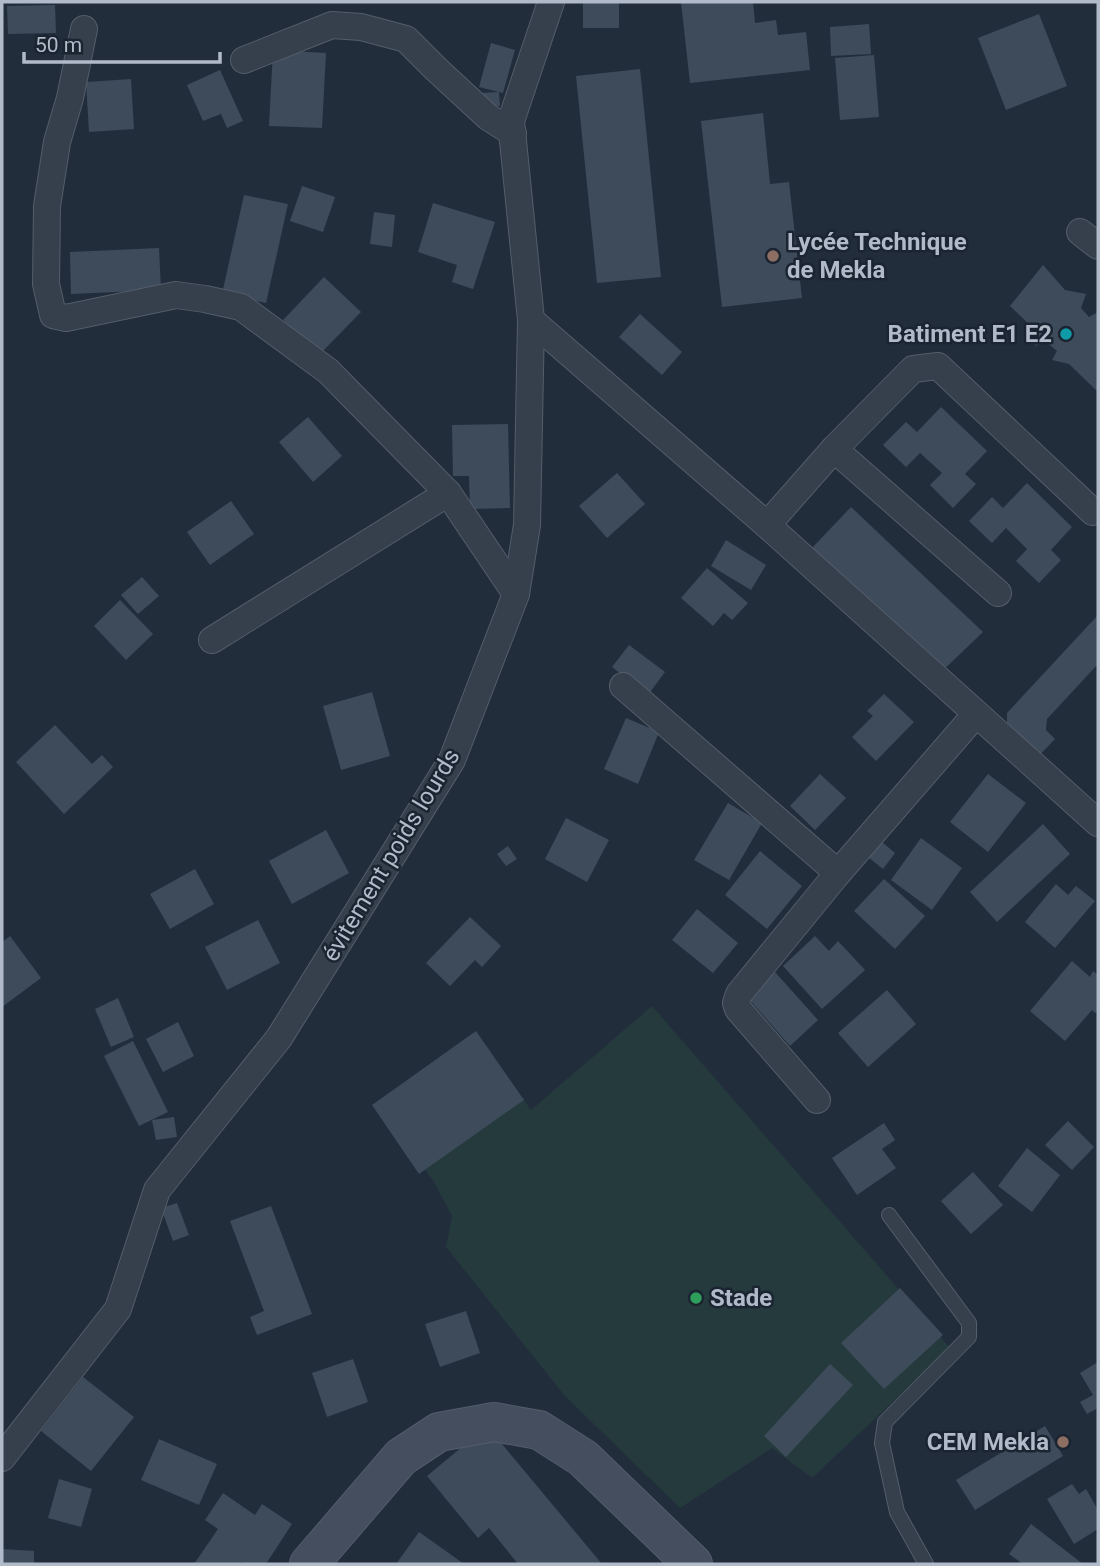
<svg xmlns="http://www.w3.org/2000/svg" width="1100" height="1566" font-family="Roboto,sans-serif">
<style>
.green{fill:#243a3d}
.building{fill:#3e4b5b}
.lines{fill:none;stroke-linecap:round;stroke-linejoin:round}
.service-casing{stroke:#545d6a;stroke-width:16}
.minor-casing{stroke:#545d6a;stroke-width:28}
.secondary-casing{stroke:#545d6a;stroke-width:40}
.service{stroke:#363f4c;stroke-width:14}
.minor{stroke:#363f4c;stroke-width:26}
.secondary{stroke:#444e5f;stroke-width:38}
.education-dot{fill:#8d6e63;stroke:#1b2431;stroke-width:2.5}
.culture-dot{fill:#0f9aa8;stroke:#1b2431;stroke-width:2.5}
.leisure-dot{fill:#2e9e5b;stroke:#1b2431;stroke-width:2.5}
.labels{text-anchor:middle;stroke-width:5;stroke-linejoin:round;paint-order:stroke}
.poi-label{font-size:24px;font-weight:bold;fill:#b1bac8;stroke:#1b2431;text-anchor:start}
.street-label{font-size:24px;fill:#b1bac8;stroke:#1b2431}
</style>
<rect width="100%" height="100%" fill="#222d3c"/>
<polygon class="green" points="652,1006 950,1348 812,1478 772,1448 680,1508 565,1396 446,1247 452,1216 434,1182 385,1115 483,1042 531,1110"/>
<g class="building">
<rect x="583" y="2" width="36" height="26"/>
<polygon points="681,2 753,2 755,23 776,20 778,35 806,32 810,70 690,83"/>
<polygon points="55,5 56,33 8,34 7,6"/>
<polygon points="1039,14 1067,86 1006,110 978,38"/>
<polygon points="869,24 871,54 831,56 830,27"/>
<polygon points="491,43 515,50 503,93 499,92 500,106 480,106 480,93 499,92 479,87"/>
<polygon points="273,50 326,53 322,128 269,126"/>
<polygon points="874,55 879,117 840,120 835,58"/>
<polygon points="640,69 661,277 597,283 576,76"/>
<polygon points="220,70 243,121 227,128 221,114 203,121 187,85"/>
<polygon points="131,79 134,129 89,132 86,82"/>
<polygon points="763,113 770,184 789,182 802,298 722,307 701,121"/>
<polygon points="302,186 335,197 323,232 290,221"/>
<polygon points="244,195 288,204 266,303 222,294"/>
<polygon points="433,203 495,222 473,289 452,282 457,265 418,252"/>
<polygon points="374,212 395,215 392,247 370,244"/>
<polygon points="159,248 161,290 71,294 70,252"/>
<polygon points="1043,265 1065,290 1086,294 1081,308 1089,317 1098,312 1098,392 1069,364 1052,360 1057,351 1046,342 1035,346 1032,327 1010,306"/>
<polygon points="324,277 361,312 319,355 283,320"/>
<polygon points="640,314 682,352 662,375 619,337"/>
<polygon points="941,407 987,451 965,474 976,484 953,508 930,485 942,473 920,453 906,467 883,445 906,422 917,432"/>
<polygon points="308,417 342,456 313,482 279,442"/>
<polygon points="508,424 510,508 470,509 469,476 453,476 452,425"/>
<polygon points="617,473 645,504 607,538 579,506"/>
<polygon points="1027,483 1072,527 1051,550 1061,560 1039,583 1016,561 1027,549 1006,528 992,543 969,521 992,497 1003,508"/>
<polygon points="231,501 254,534 210,565 187,532"/>
<polygon points="851,507 983,632 936,677 812,548"/>
<polygon points="726,540 766,565 751,590 711,566"/>
<polygon points="707,568 748,603 732,620 724,613 713,626 681,598"/>
<polygon points="142,577 159,596 138,614 121,595"/>
<polygon points="120,600 153,634 126,660 94,626"/>
<polygon points="1098,615 1098,664 1047,719 1046,730 1055,739 1034,761 1007,736 1007,713"/>
<polygon points="629,645 665,672 648,695 612,667"/>
<polygon points="372,692 390,756 341,770 323,706"/>
<polygon points="884,694 914,722 876,761 852,737 873,716 867,711"/>
<polygon points="626,718 659,732 638,784 604,769"/>
<polygon points="55,725 92,764 102,755 113,767 64,814 16,762"/>
<polygon points="820,774 846,798 815,830 790,806"/>
<polygon points="988,774 1026,803 988,852 950,822"/>
<polygon points="728,803 762,823 729,880 694,860"/>
<polygon points="566,818 609,840 587,882 545,859"/>
<polygon points="1043,824 1070,854 997,922 970,892"/>
<polygon points="326,830 349,873 292,904 269,861"/>
<polygon points="876,837 895,853 883,869 863,853"/>
<polygon points="921,838 962,868 932,910 891,880"/>
<polygon points="508,846 517,859 506,866 497,854"/>
<polygon points="760,851 802,886 767,929 725,895"/>
<polygon points="195,869 214,904 170,929 150,894"/>
<polygon points="884,879 925,916 895,949 854,911"/>
<polygon points="1056,884 1068,895 1076,886 1095,901 1055,948 1025,922"/>
<polygon points="697,909 738,943 713,973 672,940"/>
<polygon points="470,917 501,946 482,967 475,960 450,986 426,963"/>
<polygon points="258,920 280,963 227,990 205,947"/>
<polygon points="10,936 41,978 2,1007 2,942"/>
<polygon points="815,936 829,951 838,941 865,970 822,1009 783,966"/>
<polygon points="1072,961 1090,977 1093,971 1098,975 1098,1010 1095,1013 1092,1010 1065,1041 1030,1011"/>
<polygon points="775,972 818,1020 790,1046 747,997"/>
<polygon points="887,990 916,1024 868,1067 838,1033"/>
<polygon points="118,998 134,1037 111,1047 95,1009"/>
<polygon points="178,1022 194,1056 163,1072 146,1039"/>
<polygon points="476,1031 524,1100 419,1174 372,1105"/>
<polygon points="133,1041 168,1112 139,1126 104,1056"/>
<polygon points="174,1117 177,1137 156,1140 152,1120"/>
<polygon points="1068,1121 1094,1147 1072,1170 1045,1145"/>
<polygon points="884,1123 895,1140 882,1149 896,1168 857,1195 832,1158"/>
<polygon points="1027,1148 1060,1175 1032,1212 998,1186"/>
<polygon points="973,1172 1003,1205 971,1234 941,1201"/>
<polygon points="177,1203 189,1235 173,1241 161,1208"/>
<polygon points="271,1206 312,1314 257,1335 250,1317 264,1311 230,1221"/>
<polygon points="900,1288 943,1335 884,1389 841,1343"/>
<polygon points="466,1311 480,1353 440,1367 425,1324"/>
<polygon points="353,1359 368,1402 327,1417 312,1373"/>
<polygon points="1098,1362 1098,1408 1087,1414 1080,1402 1093,1395 1080,1373"/>
<polygon points="830,1364 853,1385 786,1457 764,1436"/>
<polygon points="83,1377 134,1417 91,1471 41,1431"/>
<polygon points="487,1426 602,1564 518,1564 489,1528 478,1538 427,1476"/>
<polygon points="1045,1426 1063,1456 975,1510 956,1480"/>
<polygon points="159,1439 217,1464 199,1505 141,1480"/>
<polygon points="59,1479 92,1489 81,1527 48,1518"/>
<polygon points="1072,1484 1079,1494 1086,1489 1098,1510 1098,1529 1074,1544 1047,1499"/>
<polygon points="223,1493 255,1515 262,1504 292,1524 266,1564 245,1564 241,1562 240,1564 194,1564 218,1529 205,1520"/>
<polygon points="1031,1524 1083,1564 1023,1564 1009,1554"/>
<polygon points="419,1532 464,1564 396,1564"/>
<polygon points="2,1549 34,1551 34,1564 2,1564"/>
</g>
<g class="lines">
<g class="service-casing">
<polyline id="service" points="889,1215 969,1323 969,1337 885,1422 882,1443 897,1512 926,1564"/>
</g>
<g class="minor-casing">
<g id="minor">
<polyline points="84,29 70,98 57,142 47,206 46,284 53,315 66,318 176,295 205,299 241,307 328,371 448,493 516,594"/>
<polyline points="244,60 332,25 361,27 406,39 436,69 488,117 513,133"/>
<polyline points="1080,232 1098,246"/>
<polyline points="531,320 767,525 1098,823"/>
<polyline points="834,449 998,593"/>
<polyline points="767,525 834,449 913,369 938,366 1093,512"/>
<polyline points="212,640 448,493"/>
<polyline points="623,686 838,873"/>
<polyline points="817,1100 738,1009 736,1003 739,994 838,873 976,714"/>
<polyline points="2,1458 118,1309 157,1190 279,1038 452,760 516,594 527,525 531,320 511,121 551,2"/>
</g>
</g>
<g class="secondary-casing">
<polyline id="secondary" points="309,1564 401,1457 439,1432 494,1422 539,1430 583,1458 693,1564"/>
</g>
<use href="#service" class="service"/>
<use href="#minor" class="minor"/>
<use href="#secondary" class="secondary"/>
</g>
<g class="education-dot">
<circle cx="773" cy="256" r="7"/>
<circle cx="1063" cy="1442" r="7"/>
</g>
<circle class="culture-dot" cx="1066" cy="334" r="7"/>
<circle class="leisure-dot" cx="696" cy="1298" r="7"/>
<g class="labels">
<g class="poi-label">
<text x="787" y="250">Lycée Technique<tspan x="787" dy="28">de Mekla</tspan></text>
<text x="1052" y="342" text-anchor="end">Batiment E1 E2</text>
<text x="710" y="1306">Stade</text>
<text x="1049" y="1450" text-anchor="end">CEM Mekla</text>
</g>
<g class="street-label">
<text transform="translate(391 855) rotate(-59)" y="8">évitement poids lourds</text>
</g>
</g>
<rect width="1100" height="1566" fill="none" stroke="#b1bac8" stroke-width="7"/>
<path d="M24 52v10h196v-10" fill="none" stroke="#b1bac8" stroke-width="3.5"/>
<text x="35" y="52" font-size="21" fill="#b1bac8" stroke="#1b2431" stroke-width="5" paint-order="stroke">50 m</text>
</svg>
